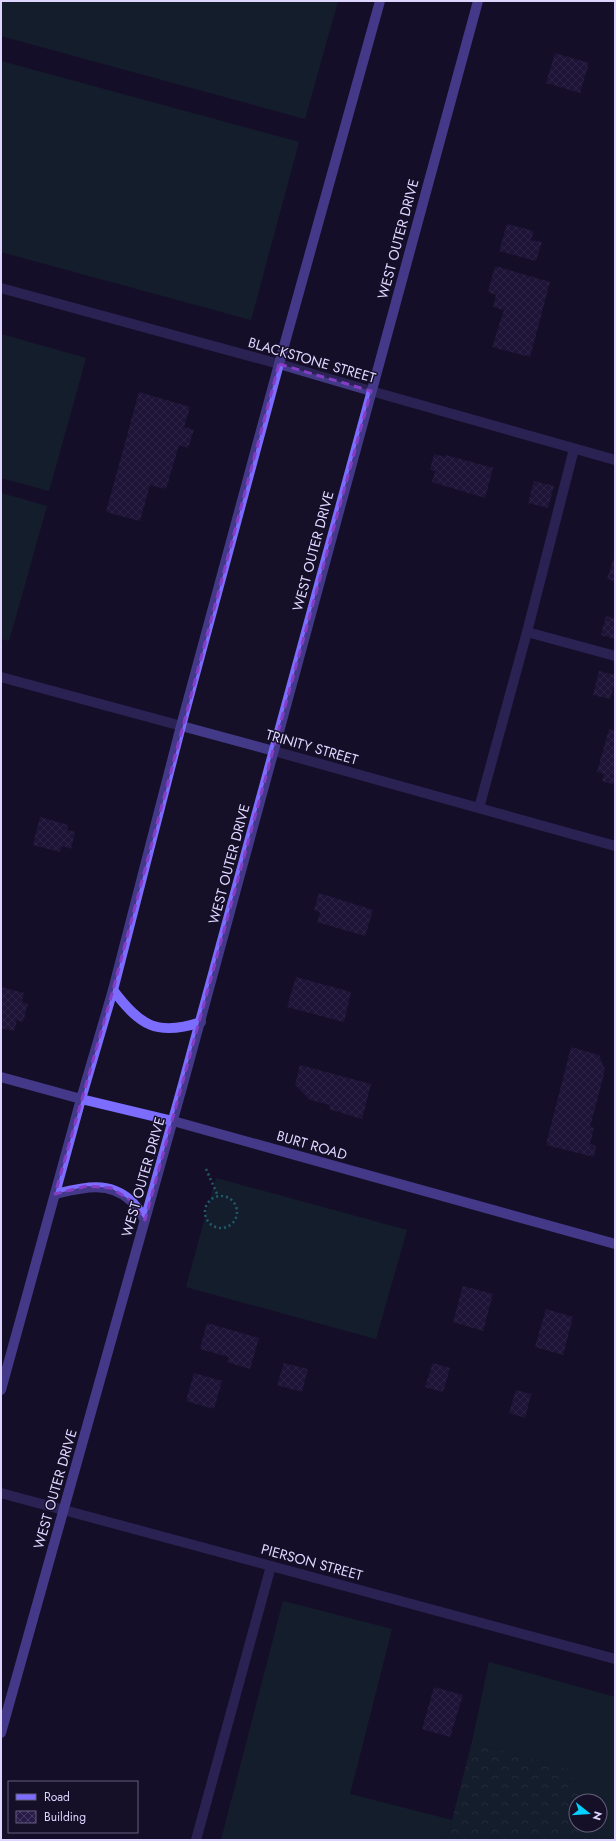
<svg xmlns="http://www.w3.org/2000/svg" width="616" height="1841" font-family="Jost,sans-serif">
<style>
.grass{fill:#123032}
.forest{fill:url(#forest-crowns)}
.building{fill:url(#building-cross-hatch)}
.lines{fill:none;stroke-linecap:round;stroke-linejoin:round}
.path{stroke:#2eb9bb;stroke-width:2.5;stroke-dasharray:2 3;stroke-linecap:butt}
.lane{stroke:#433a87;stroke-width:10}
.street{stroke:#433a87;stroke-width:10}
.secondary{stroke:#7c6dff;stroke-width:10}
.marked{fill:none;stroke:#853dc5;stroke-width:3;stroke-dasharray:8 5;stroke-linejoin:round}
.labels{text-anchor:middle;stroke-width:3;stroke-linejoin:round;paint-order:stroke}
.street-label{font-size:14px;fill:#ded6ff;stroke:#150f28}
</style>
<defs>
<pattern id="forest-crowns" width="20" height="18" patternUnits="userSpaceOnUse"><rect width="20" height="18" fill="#123032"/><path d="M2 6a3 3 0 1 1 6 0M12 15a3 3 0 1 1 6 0" fill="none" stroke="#344d51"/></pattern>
<pattern id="building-cross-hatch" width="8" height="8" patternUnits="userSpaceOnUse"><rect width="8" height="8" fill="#281b49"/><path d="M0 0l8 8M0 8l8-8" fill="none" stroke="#473b64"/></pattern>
</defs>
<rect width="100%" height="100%" fill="#150f28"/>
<g class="grass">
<polygon points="1,1 338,1 305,119 1,36"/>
<polygon points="1,61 299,142 251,320 1,252"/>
<polygon points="1,334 86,358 49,491 1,478"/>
<polygon points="1,493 47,506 9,641 1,639"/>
<polygon points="216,1178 407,1230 376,1339 186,1287"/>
<polygon points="283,1601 392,1629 350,1794 452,1820 447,1840 221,1840"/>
<polygon points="489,1662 615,1697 615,1840 609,1840 594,1834 591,1825 600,1825 600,1801 582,1801 569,1769 472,1742"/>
</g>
<polygon class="forest" points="472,1742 569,1769 582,1801 576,1801 576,1825 591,1825 594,1834 609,1840 447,1840"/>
<g class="building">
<polygon points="555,53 589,63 580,93 546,83"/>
<polygon points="507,224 534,231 531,240 542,242 536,261 499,251"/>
<polygon points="495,266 550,282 530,357 492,347 504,310 493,307 496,295 488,292"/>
<polygon points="139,392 190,407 184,427 194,430 188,448 179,445 166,489 150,485 140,521 106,512"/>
<polygon points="434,454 445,457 446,455 493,468 485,498 432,482 435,471 430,470"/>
<polygon points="534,481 554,486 548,508 528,503"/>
<polygon points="615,554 615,581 607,579"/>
<polygon points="606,616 615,619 615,639 601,635"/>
<polygon points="599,671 615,675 615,682 610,699 593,695"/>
<polygon points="609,729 615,731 615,785 602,781 604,774 597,772"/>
<polygon points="40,817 68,825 67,830 75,832 71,849 62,846 60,852 33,845"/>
<polygon points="319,893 373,910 365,936 317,922 320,912 314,910"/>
<polygon points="296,977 351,992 344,1022 287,1007"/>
<polygon points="1,987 24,993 22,1002 28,1004 23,1022 17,1020 14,1031 1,1028"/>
<polygon points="571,1047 599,1055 605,1070 590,1127 594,1128 590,1144 596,1146 594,1157 546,1145"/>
<polygon points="300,1065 371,1084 362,1119 329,1109 330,1105 310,1100 295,1085"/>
<polygon points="463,1286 493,1294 483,1331 453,1322"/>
<polygon points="546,1309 573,1317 563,1355 535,1347"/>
<polygon points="207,1323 259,1338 250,1369 227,1362 229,1357 200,1349"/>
<polygon points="284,1363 308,1369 302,1392 277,1385"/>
<polygon points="433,1363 450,1368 443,1392 425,1387"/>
<polygon points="194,1373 222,1381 214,1409 186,1401"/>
<polygon points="516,1390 531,1394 525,1418 509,1413"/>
<polygon points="434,1687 463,1695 450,1737 422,1729"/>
</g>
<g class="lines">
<g class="path">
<polyline points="206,1169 218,1196"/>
<circle cx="221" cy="1212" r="16"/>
</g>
<g class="lane">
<polyline points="527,632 615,656"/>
<polyline points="479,808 527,632 574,449"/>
<polyline points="196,1840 271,1566"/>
</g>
<g class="street">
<polyline points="1,288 279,364 371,391 615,460"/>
<polyline points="1,677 274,751 615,846"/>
<polyline points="1,1493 615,1659"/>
</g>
<g class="secondary">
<path d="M113 990C140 1025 156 1037 201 1022"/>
<polyline points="1,1077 81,1099 173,1121 615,1244"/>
<path d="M55 1194C81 1188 108 1180 130 1200 136 1205 141 1213 145 1220"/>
<polyline points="1,1390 81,1099 113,990 181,726 279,364 380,1"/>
<polyline points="1,1733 183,1084 478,1"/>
</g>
</g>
<path d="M0 0H616V1841H0ZM279 364 371 391 145 1220 130 1200 111 1188 87 1186 55 1194 113 990Z" fill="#150f28" fill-opacity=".55" fill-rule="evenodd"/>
<path class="marked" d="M279 364 371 391 145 1220 130 1200 111 1188 87 1186 55 1194 113 990Z"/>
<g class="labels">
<g class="street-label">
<text transform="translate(398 239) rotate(-75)" y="5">WEST OUTER DRIVE</text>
<text transform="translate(312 360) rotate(16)" y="5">BLACKSTONE STREET</text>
<text transform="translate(313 551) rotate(-75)" y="5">WEST OUTER DRIVE</text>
<text transform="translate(312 747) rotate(16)" y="5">TRINITY STREET</text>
<text transform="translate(229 864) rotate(-75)" y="5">WEST OUTER DRIVE</text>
<text transform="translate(312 1145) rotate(16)" y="5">BURT ROAD</text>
<text transform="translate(143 1177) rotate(-74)" y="5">WEST OUTER DRIVE</text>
<text transform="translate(55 1489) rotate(-74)" y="5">WEST OUTER DRIVE</text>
<text transform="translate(312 1562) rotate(15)" y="5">PIERSON STREET</text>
</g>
</g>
<rect width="616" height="1841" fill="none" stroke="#ded6ff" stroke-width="4"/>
<rect x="8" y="1781" width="130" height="52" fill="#150f28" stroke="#655f7e"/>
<rect x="16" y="1794" width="20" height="6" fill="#7c6dff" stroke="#655f7e"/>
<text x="44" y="1801" font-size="12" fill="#ded6ff">Road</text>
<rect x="16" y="1811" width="20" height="12" fill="url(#building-cross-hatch)" stroke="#655f7e"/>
<text x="44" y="1821" font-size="12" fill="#ded6ff">Building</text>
<g transform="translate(588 1813) rotate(107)"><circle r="19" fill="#150f28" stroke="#655f7e"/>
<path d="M0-3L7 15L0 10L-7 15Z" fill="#02d2ff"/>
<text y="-6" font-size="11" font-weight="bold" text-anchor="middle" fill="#ded6ff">N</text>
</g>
</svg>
